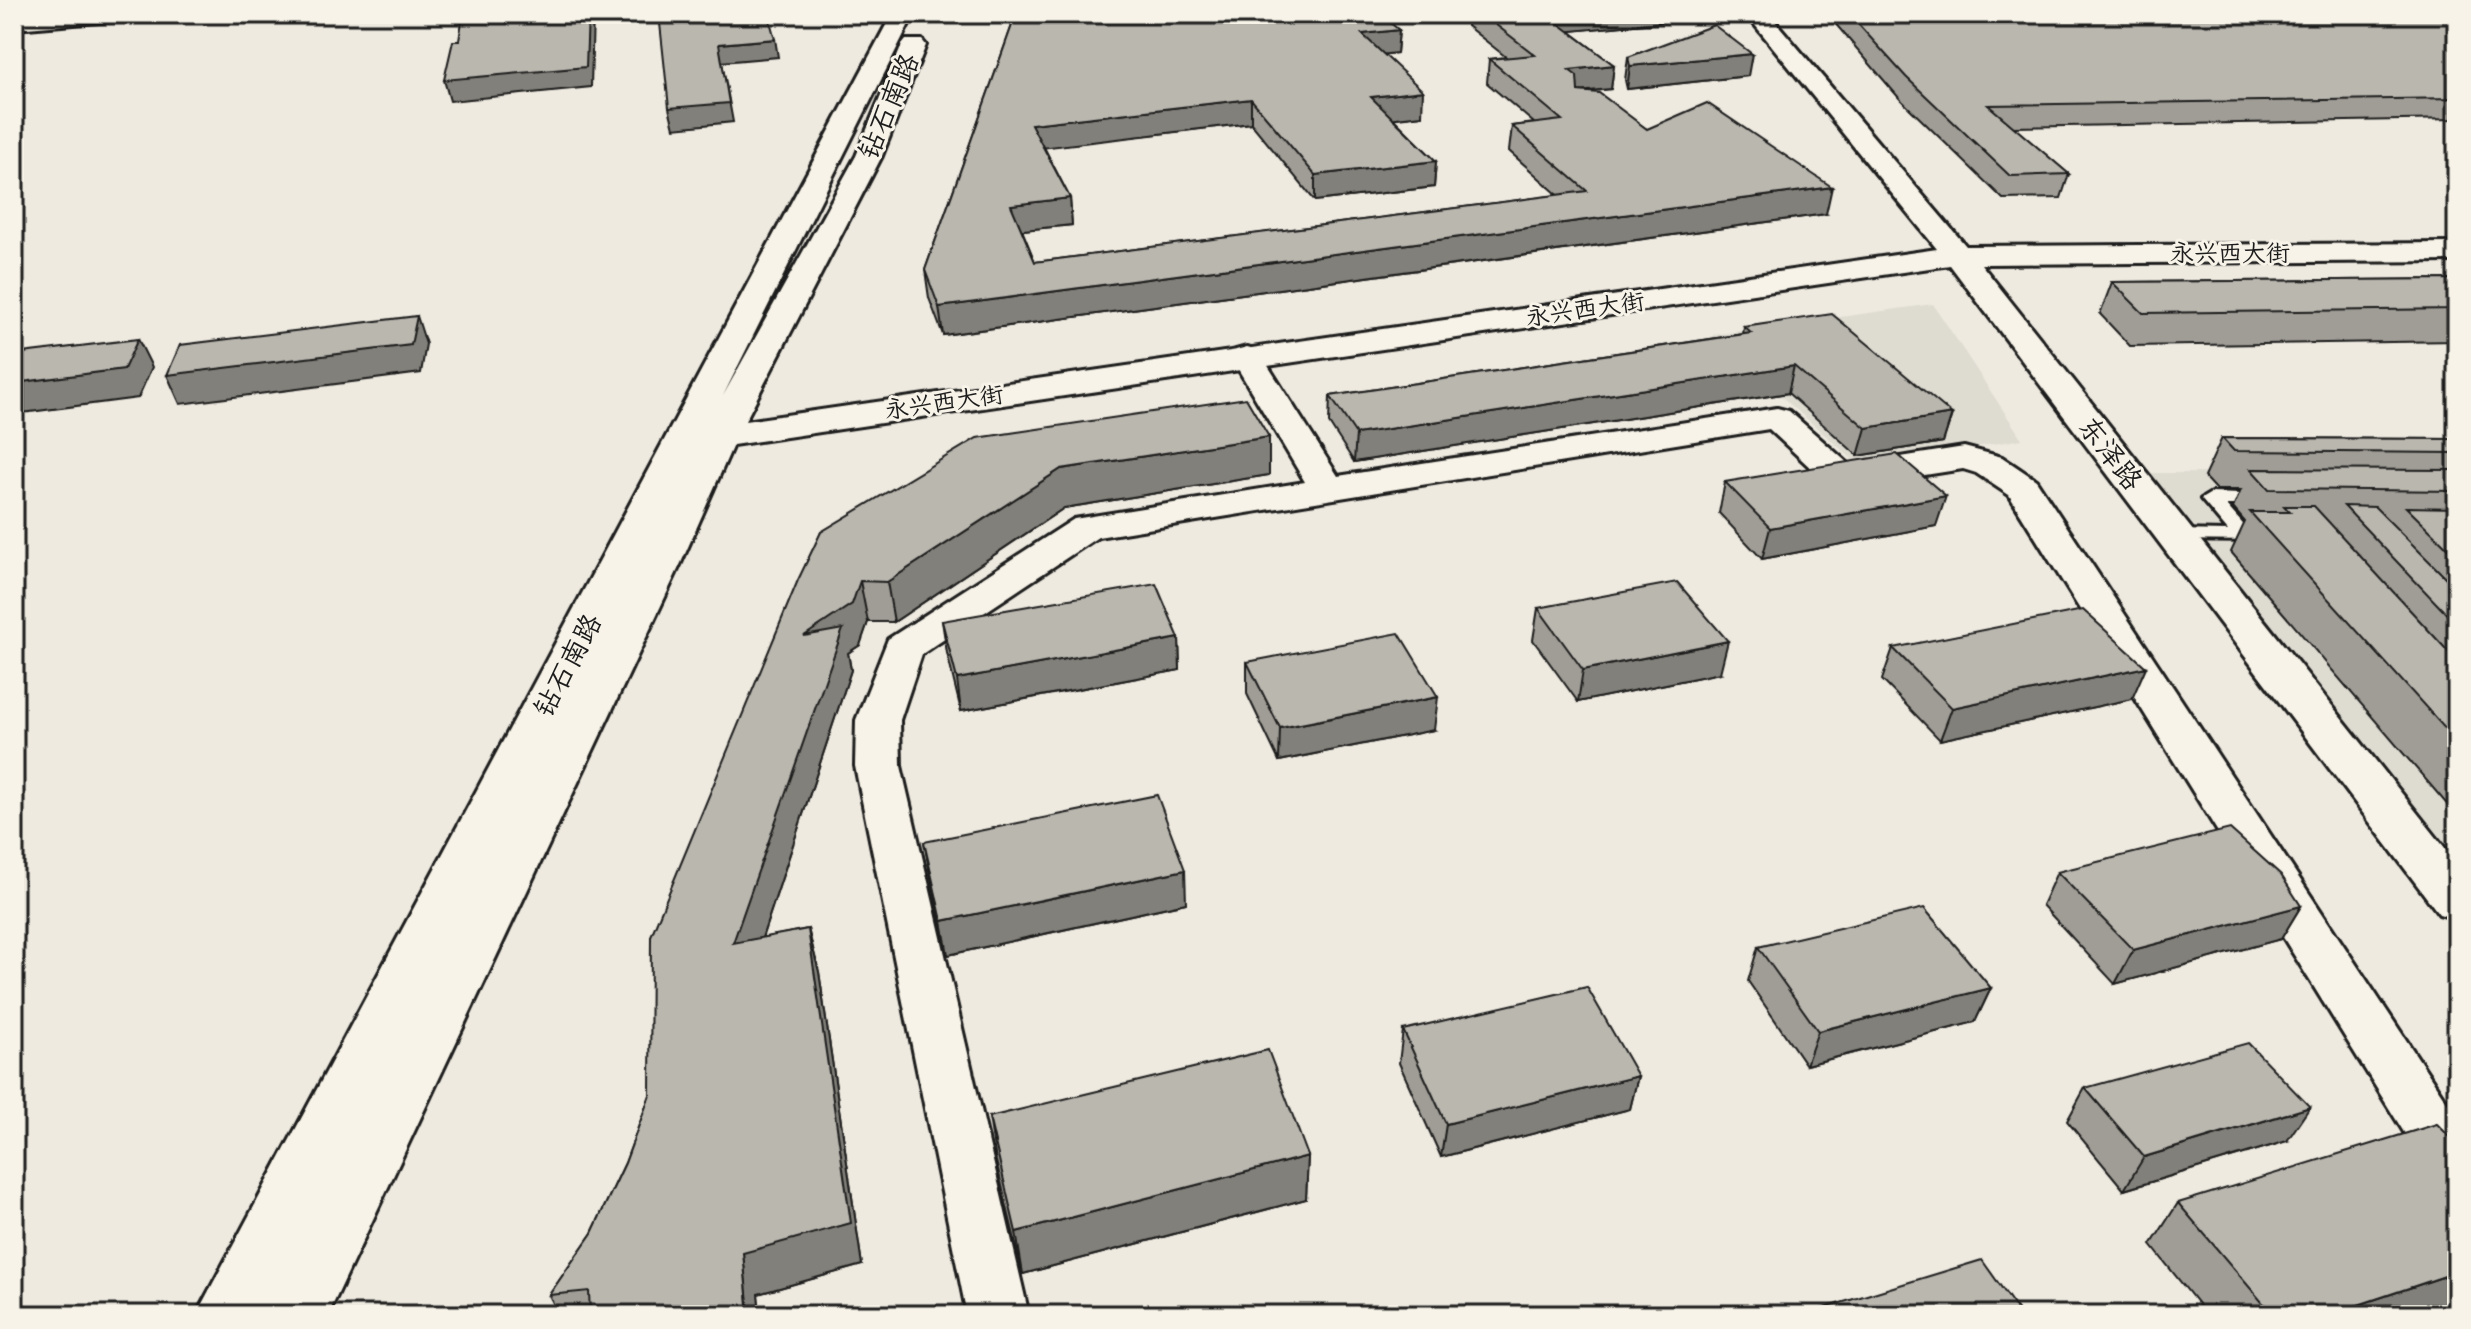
<svg xmlns="http://www.w3.org/2000/svg" width="2471" height="1329" font-family="'Patrick Hand','LXGW WenKai TC',sans-serif">
<style>
.built{fill:#dedbd1}
.lines{fill:none;stroke-linecap:round;stroke-linejoin:round}
.service-casing{stroke:#1c1c1c;stroke-width:6}
.minor-casing{stroke:#1c1c1c;stroke-width:6}
.secondary-casing{stroke:#1c1c1c;stroke-width:6}
.primary-casing{stroke:#1c1c1c;stroke-width:6}
.path{stroke:#1c1c1c;stroke-width:3;stroke-dasharray:1 3;stroke-linecap:butt}
.service{fill:#f7f3e8;fill-rule:evenodd}
.minor{fill:#f7f3e8;fill-rule:evenodd}
.secondary{fill:#f7f3e8;fill-rule:evenodd}
.primary{fill:#f7f3e8;fill-rule:evenodd}
.wall{fill:#a09d96;stroke:#1c1c1c;stroke-width:2}
.shaded-wall{fill:#82807a;stroke:#1c1c1c;stroke-width:2}
.building{fill:#bab7af;stroke:#1c1c1c;stroke-width:2}
.labels{text-anchor:middle;stroke-width:6;stroke-linejoin:round;paint-order:stroke}
.far-street-label{font-size:24px;fill:#1c1c1c;stroke:#f7f3e8}
.street-label{font-size:28px;fill:#1c1c1c;stroke:#f7f3e8}
</style>
<rect width="100%" height="100%" fill="#eeeae0"/>
<filter id="ink" filterUnits="userSpaceOnUse"><feTurbulence type="fractalNoise" baseFrequency=".0125" numOctaves="2"/><feDisplacementMap in="SourceGraphic" scale="16" xChannelSelector="R" yChannelSelector="G"/><feConvolveMatrix kernelMatrix="1 2 1 2 8 2 1 2 1" color-interpolation-filters="sRGB"/></filter>
<g filter="url(#ink)">
<g class="built">
<polygon points="1933,304 2022,439 1861,467 1712,335"/>
<polygon points="2146,473 2457,474 2457,859"/>
</g>
<g class="lines">
<g class="service-casing">
<polygon id="service" points="2211,493 2271,495 2274,499 2264,505 2226,505 2249,531 2259,533 2262,537 2259,541 2168,540 2165,536 2175,530 2228,531 2201,499"/>
</g>
<g class="minor-casing">
<polygon id="minor" points="1247,347 1258,350 1338,476 1777,408 1789,411 1850,465 1964,447 2002,457 2036,480 2457,1117 2457,1191 2436,1184 2009,495 1976,473 1963,469 1842,488 1829,485 1769,429 1098,537 922,654 900,720 901,766 1029,1315 967,1315 855,766 856,720 888,639 1074,519 1305,482 1231,357 1236,350"/>
</g>
<g class="secondary-casing">
<polygon id="secondary" points="892,14 914,14 723,396 856,156 902,45 906,40 922,40 926,45 882,156 745,421 1937,249 1746,14 1769,14 1966,246 2457,243 2457,261 1981,264 2457,863 2457,919 2439,914 1950,265 733,445 681,563 328,1315 196,1315"/>
</g>
<g class="primary-casing">
<polygon id="primary" points="122,14 111,21 14,29 14,15"/>
</g>
<polyline class="path" points="135,22 233,14"/>
<use href="#service" class="service"/>
<use href="#minor" class="minor"/>
<use href="#secondary" class="secondary"/>
<use href="#primary" class="primary"/>
</g>
<g class="wall">
<polygon points="1016,14 1399,30 1397,53 1384,54 1422,115 1393,118 1436,161 1434,187 1315,201 1251,123 1044,147 1070,198 1072,225 1022,230 1035,262 1558,195 1509,151 1512,126 1534,123 1487,83 1489,59 1506,57 1467,26 1468,14 1696,14 1696,19 1569,31 1614,65 1611,89 1584,92 1647,129 1826,214 943,335 929,298 925,270"/>
<polygon points="1827,14 2457,14 2457,119 2013,127 2069,174 2061,198 2003,199 1900,99"/>
<polygon points="1628,57 1748,76 1627,89 1625,80"/>
<polygon points="2457,279 2457,341 2130,346 2100,314 2112,282"/>
<polygon points="1744,327 1952,414 1943,442 1858,456 1788,393 1354,462 1329,423 1330,396 1743,334"/>
<polygon points="2222,438 2457,439 2457,816 2231,552 2245,522 2233,508 2241,490 2216,490 2204,477"/>
<polygon points="1269,475 1064,508 894,622 868,622 860,645 848,653 851,670 762,938 808,929 819,972 862,1265 758,1294 760,1315 559,1315 549,1295 592,1233 625,1163 650,1095 821,532"/>
<polygon points="1725,482 1936,526 1762,559 1719,513"/>
<polygon points="1538,608 1720,673 1578,702 1533,640"/>
<polygon points="942,621 1179,638 1180,670 961,711 947,653"/>
<polygon points="1893,648 2132,699 1940,740 1882,680"/>
<polygon points="1247,662 1434,730 1279,761 1247,694"/>
<polygon points="924,842 1186,903 948,955 930,875"/>
<polygon points="2057,872 2301,906 2281,939 2115,984 2042,905"/>
<polygon points="1758,947 1991,988 1975,1022 1806,1065 1748,981"/>
<polygon points="1403,1030 1638,1076 1630,1109 1441,1157 1399,1063"/>
<polygon points="2085,1088 2287,1141 2124,1190 2067,1121"/>
<polygon points="989,1117 1308,1156 1306,1199 1023,1274 996,1161"/>
<polygon points="2178,1203 2457,1302 2418,1315 2207,1315 2151,1245"/>
</g>
<g class="shaded-wall">
<polygon points="588,14 593,14 591,87 450,101 444,80"/>
<polygon points="1543,14 1696,14 1696,19 1541,34"/>
<polygon points="1399,30 1397,53 1361,57 1362,34"/>
<polygon points="775,39 778,57 722,62 733,122 674,128 669,108 719,44"/>
<polygon points="1752,54 1748,76 1627,89 1630,66"/>
<polygon points="1614,65 1611,89 1566,93 1569,70"/>
<polygon points="1423,91 1422,115 1370,121 1371,97"/>
<polygon points="1251,99 1251,123 1033,149 1031,124"/>
<polygon points="1436,161 1434,187 1315,201 1315,175"/>
<polygon points="1832,187 1826,214 943,335 939,307"/>
<polygon points="1070,198 1072,225 1014,231 1011,205"/>
<polygon points="417,316 426,344 421,373 180,404 167,375"/>
<polygon points="138,339 152,367 138,398 14,414 14,383"/>
<polygon points="1794,366 1788,393 1354,462 1356,434"/>
<polygon points="1952,414 1943,442 1858,456 1866,428"/>
<polygon points="1269,437 1269,475 1064,508 894,622 887,582 1061,469"/>
<polygon points="1946,496 1936,526 1762,559 1770,528"/>
<polygon points="860,581 868,622 860,645 848,653 851,670 746,986 733,943 804,636"/>
<polygon points="1179,638 1180,670 961,711 957,679"/>
<polygon points="1728,641 1720,673 1578,702 1583,670"/>
<polygon points="2146,667 2132,699 1940,740 1952,708"/>
<polygon points="1438,697 1434,730 1279,761 1280,728"/>
<polygon points="1185,870 1186,903 948,955 942,921"/>
<polygon points="2301,906 2281,939 2115,984 2133,950"/>
<polygon points="808,929 819,972 862,1265 758,1294 760,1315 749,1315 743,1253"/>
<polygon points="1991,988 1975,1022 1806,1065 1818,1031"/>
<polygon points="1638,1076 1630,1109 1441,1157 1446,1124"/>
<polygon points="2310,1107 2287,1141 2124,1190 2144,1157"/>
<polygon points="1308,1156 1306,1199 1023,1274 1016,1232"/>
<polygon points="2457,1272 2457,1302 2418,1315 2328,1315"/>
</g>
<g class="building">
<polygon points="463,14 588,14 586,67 444,80 453,41 459,41"/>
<polygon points="659,14 768,14 775,39 719,44 729,103 669,108"/>
<polygon points="1016,14 1380,14 1399,30 1362,34 1423,91 1371,97 1436,161 1315,175 1251,99 1031,124 1070,198 1011,205 1035,262 1587,191 1512,126 1562,120 1489,59 1535,55 1482,14 1546,14 1614,65 1569,70 1577,76 1578,91 1599,93 1647,129 1707,103 1832,187 939,307 925,270"/>
<polygon points="1849,14 2457,14 2457,98 1988,105 2069,174 2010,176 1906,77"/>
<polygon points="1714,25 1752,54 1630,66 1628,57"/>
<polygon points="2457,279 2457,309 2143,313 2112,282"/>
<polygon points="1832,314 1952,414 1866,428 1794,366 1356,434 1330,396 1751,333 1744,327"/>
<polygon points="417,316 411,345 167,375 180,345"/>
<polygon points="138,339 124,369 14,383 14,354"/>
<polygon points="1246,398 1269,437 1061,469 887,582 860,581 852,604 804,636 843,629 733,943 808,929 851,1223 743,1253 749,1315 590,1315 589,1291 549,1295 592,1233 625,1163 650,1095 651,936 798,580 821,532 977,438"/>
<polygon points="2222,438 2457,439 2457,453 2234,451"/>
<polygon points="1897,454 1946,496 1770,528 1725,482"/>
<polygon points="2251,469 2457,470 2457,491 2269,489"/>
<polygon points="2284,506 2314,506 2457,661 2457,742 2250,512 2290,512"/>
<polygon points="2344,506 2375,507 2457,589 2457,625"/>
<polygon points="2406,507 2457,508 2457,557"/>
<polygon points="1677,582 1728,641 1583,670 1538,608"/>
<polygon points="1156,584 1179,638 957,679 942,621"/>
<polygon points="2083,610 2146,667 1952,708 1893,648"/>
<polygon points="1399,633 1438,697 1280,728 1247,662"/>
<polygon points="1157,795 1185,870 942,921 924,842"/>
<polygon points="2230,829 2281,875 2301,906 2133,950 2057,872"/>
<polygon points="1924,908 1991,988 1818,1031 1758,947"/>
<polygon points="1587,987 1638,1076 1446,1124 1403,1030"/>
<polygon points="2248,1043 2310,1107 2144,1157 2085,1088"/>
<polygon points="1268,1050 1308,1156 1016,1232 989,1117"/>
<polygon points="2437,1124 2457,1144 2457,1272 2328,1315 2273,1315 2178,1203"/>
<polygon points="1982,1260 2021,1315 1801,1315"/>
</g>
</g>
<g class="labels">
<g class="far-street-label">
<text x="2230" y="261">永兴西大街</text>
<text transform="translate(1585 309) rotate(-8)" y="8">永兴西大街</text>
<text transform="translate(944 402) rotate(-8)" y="8">永兴西大街</text>
</g>
<g class="street-label">
<text transform="translate(888 106) rotate(-67)" y="10">钻石南路</text>
<text transform="translate(2111 453) rotate(52)" y="10">东泽路</text>
<text transform="translate(567 665) rotate(-62)" y="10">钻石南路</text>
</g>
</g>
<rect width="2471" height="1329" fill="none" stroke="#f7f3e8" stroke-width="48"/>
<rect x="24" y="24" width="2423" height="1281" fill="none" stroke="#1c1c1c" stroke-width="3" filter="url(#ink)"/>
</svg>
